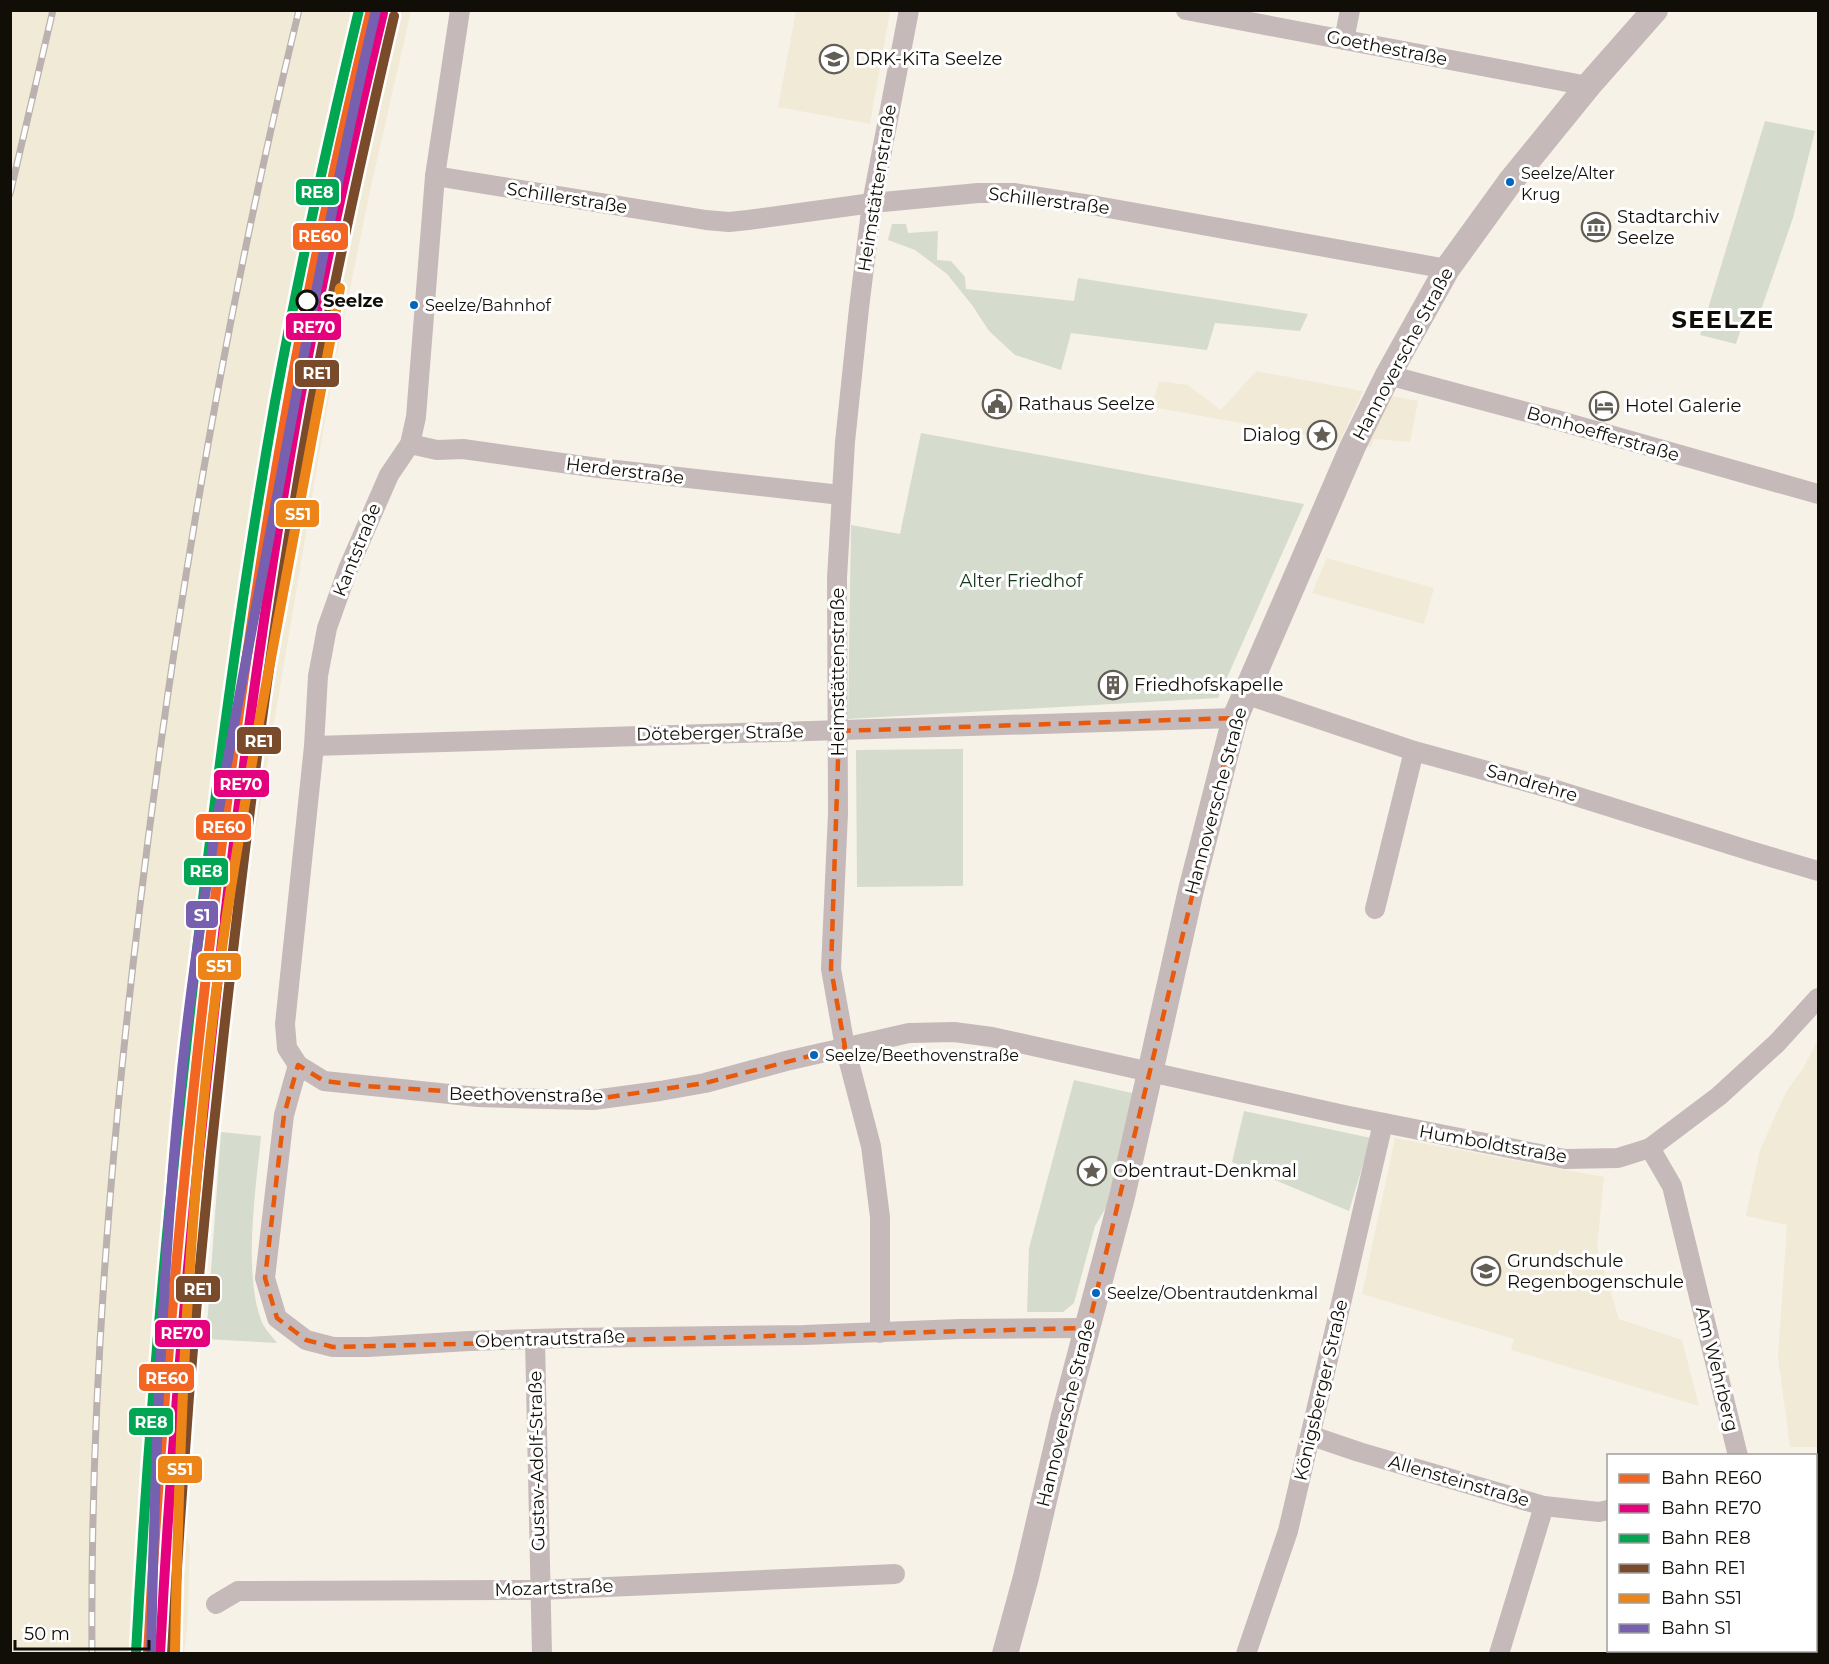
<svg xmlns="http://www.w3.org/2000/svg" width="1829" height="1664" font-family="Montserrat,sans-serif">
<style>
.built{fill:#f1ead7}
.green{fill:#d5dcce}
.lines{fill:none;stroke-linecap:round;stroke-linejoin:round}
.minor{stroke:#c6b9ba;stroke-width:20}
.tertiary{stroke:#c6b9ba;stroke-width:26}
.rail-casing{stroke:#bbb2b0;stroke-width:7}
.rail{stroke:#fff;stroke-width:4.5;stroke-dasharray:14;stroke-linecap:butt}
.rail-1-casing{stroke:#fff;stroke-width:15}
.rail-2-casing{stroke:#fff;stroke-width:15}
.rail-3-casing{stroke:#fff;stroke-width:15}
.rail-4-casing{stroke:#fff;stroke-width:15}
.rail-5-casing{stroke:#fff;stroke-width:15}
.rail-6-casing{stroke:#fff;stroke-width:15}
.rail-1{stroke:#f26522;stroke-width:10}
.rail-2{stroke:#e5007d;stroke-width:10}
.rail-3{stroke:#00a651;stroke-width:10}
.rail-4{stroke:#7a4b2a;stroke-width:10}
.rail-5{stroke:#ec8417;stroke-width:10}
.rail-6{stroke:#7760b0;stroke-width:10}
.marked{fill:none;stroke:#e8590c;stroke-width:4.5;stroke-dasharray:12 8;stroke-linejoin:round}
.bus-dot{fill:#0065bd;stroke:#fff;stroke-width:2}
.stop-dot{fill:#fff;stroke:#110e08;stroke-width:3}
.labels{text-anchor:middle;stroke-width:6;stroke-linejoin:round;paint-order:stroke}
.bus-label{font-size:16px;fill:#110e08;stroke:#fff;text-anchor:start}
.street-label{font-size:18px;fill:#110e08;stroke:#fff}
.poi-label{font-size:18px;fill:#110e08;stroke:#fff;text-anchor:start}
.stop-label{font-size:18px;font-weight:bold;fill:#110e08;stroke:#fff;text-anchor:start}
.park-label{font-size:18px;fill:#153918;stroke:#fff}
.district-label{font-size:24px;font-weight:bold;letter-spacing:1.5px;fill:#110e08;stroke:#fff}
.line-badge{stroke:#fff;stroke-width:2}
.badge-label{font-size:16px;text-anchor:middle;font-weight:bold;fill:#fff}
</style>
<rect width="100%" height="100%" fill="#f7f2e7"/>
<g class="built">
<polygon points="10,11 411,11 370,191 334,367 243,907 227,1015 221,1029 208,1162 209,1172 203,1217 201,1255 199,1266 192,1376 193,1415 191,1427 189,1458 191,1466 191,1481 188,1485 186,1534 190,1548 187,1631 184,1653 11,1653"/>
<polygon points="796,11 890,11 870,124 778,107"/>
<polygon points="1256,371 1363,391 1340,441 1152,407 1159,381 1188,385 1221,410"/>
<polygon points="1385,395 1418,401 1410,442 1374,439 1371,447 1363,445"/>
<polygon points="1327,558 1434,588 1424,624 1312,593"/>
<polygon points="1818,1039 1818,1447 1790,1447 1778,1357 1787,1225 1746,1216 1760,1150 1786,1092 1804,1067"/>
<polygon points="1395,1138 1604,1177 1597,1248 1619,1319 1682,1340 1699,1406 1511,1350 1514,1339 1362,1294"/>
</g>
<g class="green">
<polygon points="1765,121 1815,131 1793,218 1761,310 1751,319 1744,319 1736,344 1700,335"/>
<polygon points="892,224 906,224 908,233 938,231 937,260 951,261 965,277 966,289 1074,301 1078,278 1308,314 1300,331 1215,323 1207,350 1071,333 1061,370 1015,355 989,331 972,305 947,274 915,250 888,240"/>
<polygon points="921,433 1304,504 1218,698 848,719 851,525 900,534"/>
<polygon points="963,749 963,886 857,887 856,750"/>
<polygon points="1074,1080 1132,1093 1132,1110 1107,1206 1095,1226 1074,1303 1063,1312 1027,1312 1029,1248"/>
<polygon points="1244,1111 1371,1138 1349,1211 1232,1162"/>
<path d="M221 1132 261 1136C256 1189 243 1270 261 1320 264 1328 271 1335 277 1343L206 1339Z"/>
</g>
<g class="lines">
<g class="minor">
<polyline points="460,10 435,176 416,417 410,444 389,475 348,569 327,628 318,676 314,746 285,1024 287,1048 298,1065 324,1081 478,1097 546,1099 593,1100 660,1091 705,1083 786,1061 909,1033 954,1032 992,1037 1344,1115 1565,1159 1618,1158 1650,1148 1719,1096 1777,1043 1818,998"/>
<polyline points="1186,10 1588,86"/>
<polyline points="1344,40 1350,10"/>
<polyline points="435,176 706,220 729,222 748,220 872,203 978,193 1014,193 1097,206 1447,269"/>
<polyline points="1388,375 1553,419 1818,494"/>
<polyline points="410,444 437,450 463,449 598,468 841,495"/>
<polyline points="1245,694 1414,751 1553,789 1754,852 1818,871"/>
<polyline points="314,746 1235,718"/>
<polyline points="1375,909 1414,751"/>
<polyline points="298,1065 284,1115 265,1278 277,1318 306,1340 333,1347 368,1347 469,1341 567,1338 804,1335 960,1329 1088,1328"/>
<polyline points="1650,1148 1672,1186 1738,1456"/>
<polyline points="880,1333 880,1217 871,1146 845,1047 831,969 838,813 837,578 845,442 859,308 872,203 909,10"/>
<polyline points="535,1340 542,1654"/>
<polyline points="1312,1436 1359,1452 1544,1506 1599,1512 1608,1510"/>
<polyline points="216,1604 238,1591 540,1590 895,1574"/>
<polyline points="1793,1650 1794,1654"/>
<polyline points="1246,1654 1288,1531 1383,1123"/>
<polyline points="1499,1654 1544,1506"/>
</g>
<polyline class="tertiary" points="1005,1654 1026,1577 1064,1415 1122,1197 1191,890 1235,718 1353,446 1388,375 1447,269 1510,182 1588,86 1655,10"/>
<g class="rail-casing">
<g id="rail">
<polyline points="10,194 53,10"/>
<path d="M92 1654C90 1403 110 1154 140 905 176 605 227 305 299 10"/>
</g>
</g>
<use href="#rail" class="rail"/>
<g class="rail-1-casing">
<path id="rail-1" d="M148 1654C159 1445 177 1237 200 1030 223 820 250 610 288 402 311 271 340 140 371 10"/>
</g>
<g class="rail-2-casing">
<path id="rail-2" d="M160 1654C171 1445 189 1238 212 1031 235 821 262 612 299 404 323 273 352 143 383 13"/>
</g>
<g class="rail-3-casing">
<path id="rail-3" d="M136 1653C147 1445 165 1237 188 1030 211 820 238 610 275 402 299 271 328 140 359 10"/>
</g>
<g class="rail-4-casing">
<path id="rail-4" d="M172 1654C183 1449 200 1244 223 1040 246 828 273 616 311 406 335 275 364 145 394 16"/>
</g>
<g class="rail-5-casing">
<path id="rail-5" d="M175 1654C179 1443 187 1233 212 1025 224 922 242 819 260 717 286 574 313 431 340 288"/>
</g>
<g class="rail-6-casing">
<path id="rail-6" d="M151 1654C155 1459 162 1264 182 1070 201 890 236 712 270 534 303 359 335 184 376 10"/>
</g>
<use href="#rail-1" class="rail-1"/>
<use href="#rail-2" class="rail-2"/>
<use href="#rail-3" class="rail-3"/>
<use href="#rail-4" class="rail-4"/>
<use href="#rail-5" class="rail-5"/>
<use href="#rail-6" class="rail-6"/>
</g>
<path class="marked" d="M1235 718 1088 1328 333 1347 306 1340 277 1318 265 1278 284 1115 298 1065 324 1081 366 1086 589 1100 705 1083 845 1047 831 969 839 731Z"/>
<defs>
<g id="school-ring" transform="scale(1.5)"><circle r="9.5" fill="#fff" stroke="#625e56" stroke-width="1.5"/><path d="M0-5L7-2L0 1L-7-2ZM-4 1L0 2.5L4 1V4Q0 6-4 4Z" fill="#625e56"/></g>
<g id="museum-ring" transform="scale(1.5)"><circle r="9.5" fill="#fff" stroke="#625e56" stroke-width="1.5"/><path d="M0-6L6-3V-2H-6V-3ZM-5-1h2V3h-2ZM-1-1h2V3h-2ZM3-1h2V3H3ZM-6 4H6V6H-6Z" fill="#625e56"/></g>
<g id="civic-ring" transform="scale(1.5)"><circle r="9.5" fill="#fff" stroke="#625e56" stroke-width="1.5"/><path d="M-.6-6.5H3V-4.5H.6V-3L4-1V1h2V6H-6V1h2V-1L-.6-3ZM-1.2 2.5V6h2.4V2.5Z" fill="#625e56"/></g>
<g id="hotel-ring" transform="scale(1.5)"><circle r="9.5" fill="#fff" stroke="#625e56" stroke-width="1.5"/><path d="M-6-4.5h1.5V1H6V5H4.5V3h-9V5H-6ZM-4 0a1.8 1.8 0 1 1 3.6 0ZM.5 0V-2.5h3Q6-2.5 6 0Z" fill="#625e56"/></g>
<g id="sight-ring" transform="scale(1.5)"><circle r="9.5" fill="#fff" stroke="#625e56" stroke-width="1.5"/><path d="M0-6L1.8-2.2L6-1.7L2.9 1.2L3.7 5.4L0 3.3L-3.7 5.4L-2.9 1.2L-6-1.7L-1.8-2.2Z" fill="#625e56"/></g>
<g id="building-ring" transform="scale(1.5)"><circle r="9.5" fill="#fff" stroke="#625e56" stroke-width="1.5"/><path d="M-4-6H4V6H1V3H-1V6H-4ZM-2.5-4.3h1.7v1.8h-1.7ZM.8-4.3h1.7v1.8H.8ZM-2.5-1h1.7V.8h-1.7ZM.8-1h1.7V.8H.8Z" fill="#625e56"/></g>
</defs>
<g fill-rule="evenodd">
<use href="#school-ring" x="834" y="59"/>
<use href="#museum-ring" x="1596" y="227"/>
<use href="#civic-ring" x="997" y="404"/>
<use href="#hotel-ring" x="1604" y="406"/>
<use href="#sight-ring" x="1322" y="435"/>
<use href="#building-ring" x="1113" y="685"/>
<use href="#sight-ring" x="1092" y="1171"/>
<use href="#school-ring" x="1486" y="1271"/>
</g>
<g class="bus-dot">
<circle cx="1510" cy="182" r="5"/>
<circle cx="414" cy="305" r="5"/>
<circle cx="814" cy="1055" r="5"/>
<circle cx="1096" cy="1293" r="5"/>
</g>
<circle class="stop-dot" cx="307" cy="301" r="10"/>
<g class="labels">
<g class="bus-label">
<text x="1521" y="179">Seelze/Alter<tspan x="1521" dy="21">Krug</tspan></text>
<text x="425" y="311">Seelze/Bahnhof</text>
<text x="825" y="1061">Seelze/Beethovenstraße</text>
<text x="1107" y="1299">Seelze/Obentrautdenkmal</text>
</g>
<g class="street-label">
<text transform="translate(1387 48) rotate(11)" y="6">Goethestraße</text>
<text transform="translate(877 188) rotate(-81)" y="6">Heimstättenstraße</text>
<text transform="translate(567 198) rotate(9)" y="6">Schillerstraße</text>
<text transform="translate(1049 201) rotate(7)" y="6">Schillerstraße</text>
<text transform="translate(1403 354) rotate(-62)" y="6">Hannoversche Straße</text>
<text transform="translate(1603 434) rotate(16)" y="6">Bonhoefferstraße</text>
<text transform="translate(625 471) rotate(7)" y="6">Herderstraße</text>
<text transform="translate(357 550) rotate(-68)" y="6">Kantstraße</text>
<text transform="translate(838 672) rotate(-90)" y="6">Heimstättenstraße</text>
<text transform="translate(720 733) rotate(-1)" y="6">Döteberger Straße</text>
<text transform="translate(1532 783) rotate(16)" y="6">Sandrehre</text>
<text transform="translate(1216 801) rotate(-75)" y="6">Hannoversche Straße</text>
<text transform="translate(526 1095) rotate(1)" y="6">Beethovenstraße</text>
<text transform="translate(1493 1144) rotate(10)" y="6">Humboldtstraße</text>
<text transform="translate(550 1339) rotate(-2)" y="6">Obentrautstraße</text>
<text transform="translate(1717 1369) rotate(76)" y="6">Am Wehrberg</text>
<text transform="translate(1321 1390) rotate(-77)" y="6">Königsberger Straße</text>
<text transform="translate(1066 1413) rotate(-76)" y="6">Hannoversche Straße</text>
<text transform="translate(537 1461) rotate(-91)" y="6">Gustav-Adolf-Straße</text>
<text transform="translate(1459 1481) rotate(16)" y="6">Allensteinstraße</text>
<text transform="translate(554 1588) rotate(-2)" y="6">Mozartstraße</text>
</g>
<g class="poi-label">
<text x="855" y="65">DRK-KiTa Seelze</text>
<text x="1617" y="223">Stadtarchiv<tspan x="1617" dy="21">Seelze</tspan></text>
<text x="1018" y="410">Rathaus Seelze</text>
<text x="1625" y="412">Hotel Galerie</text>
<text x="1301" y="441" text-anchor="end">Dialog</text>
<text x="1134" y="691">Friedhofskapelle</text>
<text x="1113" y="1177">Obentraut-Denkmal</text>
<text x="1507" y="1267">Grundschule<tspan x="1507" dy="21">Regenbogenschule</tspan></text>
</g>
<g class="stop-label">
<text x="323" y="307">Seelze</text>
</g>
<g class="park-label">
<text x="1021" y="587">Alter Friedhof</text>
</g>
<g class="district-label">
<text x="1723" y="328">SEELZE</text>
</g>
</g>
<g class="line-badge">
<rect x="295" y="178" width="45" height="28" rx="6" fill="#00a651"/>
<rect x="292" y="222" width="57" height="29" rx="6" fill="#f26522"/>
<rect x="285" y="312" width="57" height="29" rx="6" fill="#e5007d"/>
<rect x="294" y="359" width="46" height="29" rx="6" fill="#7a4b2a"/>
<rect x="275" y="499" width="45" height="29" rx="6" fill="#ec8417"/>
<rect x="236" y="726" width="46" height="29" rx="6" fill="#7a4b2a"/>
<rect x="213" y="769" width="57" height="29" rx="6" fill="#e5007d"/>
<rect x="195" y="813" width="57" height="28" rx="6" fill="#f26522"/>
<rect x="183" y="857" width="46" height="29" rx="6" fill="#00a651"/>
<rect x="185" y="900" width="34" height="29" rx="6" fill="#7760b0"/>
<rect x="197" y="952" width="45" height="29" rx="6" fill="#ec8417"/>
<rect x="175" y="1275" width="46" height="28" rx="6" fill="#7a4b2a"/>
<rect x="154" y="1319" width="57" height="29" rx="6" fill="#e5007d"/>
<rect x="138" y="1363" width="57" height="29" rx="6" fill="#f26522"/>
<rect x="128" y="1407" width="46" height="29" rx="6" fill="#00a651"/>
<rect x="157" y="1455" width="46" height="29" rx="6" fill="#ec8417"/>
</g>
<g class="badge-label">
<text x="317" y="198">RE8</text>
<text x="320" y="242">RE60</text>
<text x="314" y="333">RE70</text>
<text x="317" y="379">RE1</text>
<text x="298" y="520">S51</text>
<text x="259" y="747">RE1</text>
<text x="241" y="790">RE70</text>
<text x="224" y="833">RE60</text>
<text x="206" y="877">RE8</text>
<text x="202" y="921">S1</text>
<text x="219" y="972">S51</text>
<text x="198" y="1295">RE1</text>
<text x="182" y="1339">RE70</text>
<text x="167" y="1384">RE60</text>
<text x="151" y="1428">RE8</text>
<text x="180" y="1475">S51</text>
</g>
<rect width="1829" height="1664" fill="none" stroke="#110e08" stroke-width="24"/>
<rect x="1607" y="1454" width="210" height="198" fill="#ffffff" stroke="#a09f9c" stroke-width="1.5"/>
<rect x="1619" y="1474" width="30" height="9" fill="#f26522" stroke="#a09f9c" stroke-width="1.5"/>
<text x="1661" y="1484" font-size="18" fill="#110e08">Bahn RE60</text>
<rect x="1619" y="1504" width="30" height="9" fill="#e5007d" stroke="#a09f9c" stroke-width="1.5"/>
<text x="1661" y="1514" font-size="18" fill="#110e08">Bahn RE70</text>
<rect x="1619" y="1534" width="30" height="9" fill="#00a651" stroke="#a09f9c" stroke-width="1.5"/>
<text x="1661" y="1544" font-size="18" fill="#110e08">Bahn RE8</text>
<rect x="1619" y="1564" width="30" height="9" fill="#7a4b2a" stroke="#a09f9c" stroke-width="1.5"/>
<text x="1661" y="1574" font-size="18" fill="#110e08">Bahn RE1</text>
<rect x="1619" y="1594" width="30" height="9" fill="#ec8417" stroke="#a09f9c" stroke-width="1.5"/>
<text x="1661" y="1604" font-size="18" fill="#110e08">Bahn S51</text>
<rect x="1619" y="1624" width="30" height="9" fill="#7760b0" stroke="#a09f9c" stroke-width="1.5"/>
<text x="1661" y="1634" font-size="18" fill="#110e08">Bahn S1</text>
<path d="M15 1640v9h134v-9" fill="none" stroke="#110e08" stroke-width="3"/>
<text x="24" y="1640" font-size="18" fill="#110e08" stroke="#ffffff" stroke-width="4.5" paint-order="stroke">50 m</text>
</svg>
